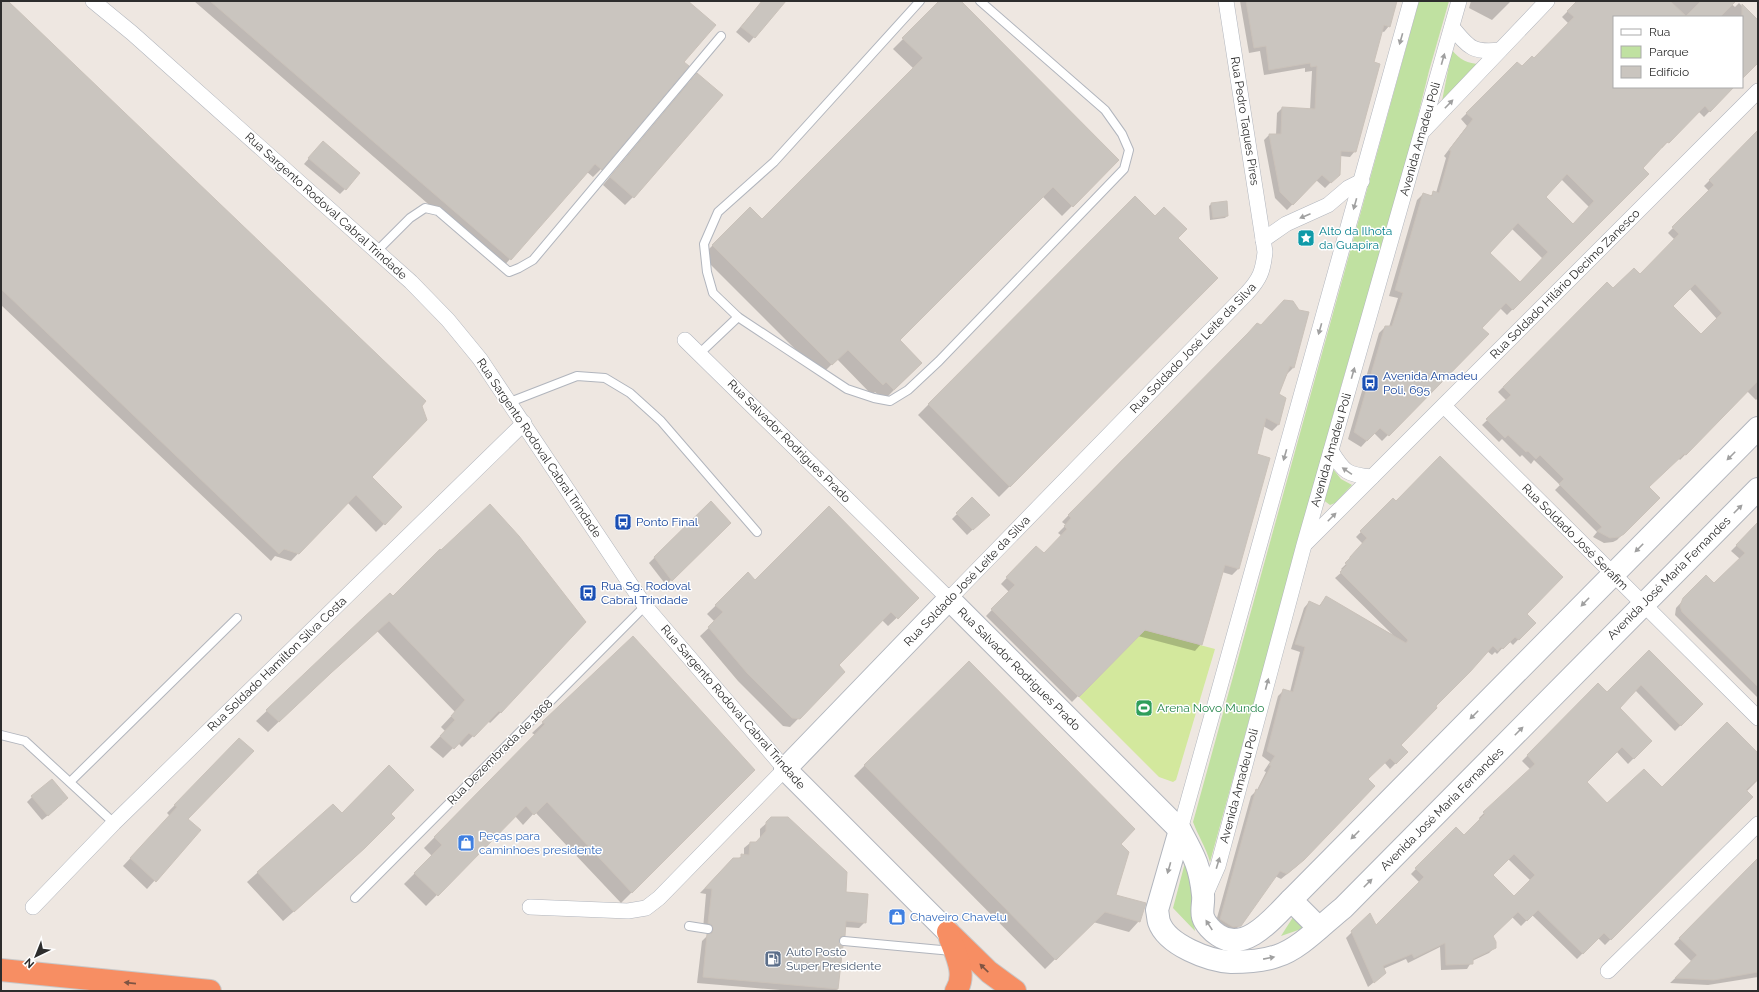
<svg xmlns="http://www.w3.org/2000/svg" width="1759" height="992" font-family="Raleway,sans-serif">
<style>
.green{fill:#c0e1a1}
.pitch{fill:#d3e89d}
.shadow{fill:#0003;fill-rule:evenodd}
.building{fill:#cac5bf;stroke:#cac2ba;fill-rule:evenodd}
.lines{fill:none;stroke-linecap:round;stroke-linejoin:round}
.lane-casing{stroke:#b1b5bd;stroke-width:10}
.street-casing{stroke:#b1b5bd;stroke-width:16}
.secondary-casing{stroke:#b1b5bd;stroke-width:24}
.highway-casing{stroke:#c8c8c8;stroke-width:24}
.lane{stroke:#fff;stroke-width:8}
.street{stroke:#fff;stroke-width:15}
.secondary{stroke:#fff;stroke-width:22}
.highway{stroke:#f78e63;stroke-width:22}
.oneway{fill:#a0a0a0}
.oneway2{fill:#7e5443}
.labels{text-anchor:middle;stroke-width:3;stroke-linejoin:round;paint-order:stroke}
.street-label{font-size:12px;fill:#2d2d2d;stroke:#fff}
.culture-label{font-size:12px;fill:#0d838f;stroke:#fff;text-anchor:start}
.transit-label{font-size:12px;fill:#164399;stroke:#fff;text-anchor:start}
.leisure-label{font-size:12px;fill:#27864d;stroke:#fff;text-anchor:start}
.shop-label{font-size:12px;fill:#366cbe;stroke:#fff;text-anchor:start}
.service-label{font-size:12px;fill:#4e5e75;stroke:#fff;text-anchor:start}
</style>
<rect width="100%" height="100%" fill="#eee7e1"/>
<g class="green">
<path d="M1419 1H1449L1429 71 1404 172 1338 397 1210 862C1206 847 1198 836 1193 822Z"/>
<path d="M1452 50C1459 59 1468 64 1480 64L1442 101Z"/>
<polygon points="1333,469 1341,479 1352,485 1335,503 1330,505 1322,499"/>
<polygon points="1187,855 1197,874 1191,906 1195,931 1173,908"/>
<polygon points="1295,914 1307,927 1281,936"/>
</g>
<polygon class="pitch" points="1140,629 1215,649 1176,780 1173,782 1159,777 1071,689"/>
<g class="shadow">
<polygon points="194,1 687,1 601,169 593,177 587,172 502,268"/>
<polygon points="763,1 774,1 780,6 749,43 736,32"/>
<polygon points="941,1 959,1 1118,160 1062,216 1042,196 898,340 921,363 884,400 875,392 872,395 837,359 821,375 702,256 750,208 762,220 914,69 893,49"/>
<polygon points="1240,1 1396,1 1389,26 1384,32 1381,31 1373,62 1355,151 1350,157 1340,156 1339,174 1325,188 1316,180 1287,210 1275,198 1264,140 1269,135 1276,135 1277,113 1282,108 1310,110 1312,71 1305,72 1305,68 1264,75 1260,51 1249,53"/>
<polygon points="1471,1 1511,1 1492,20 1469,8"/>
<path d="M1578 1H1728L1735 7 1739 3 1758 22V62L1742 78V17H1614V87H1733L1704 117 1698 111 1662 148 1661 147 1641 168 1647 174 1507 315 1500 308 1481 328 1488 334 1382 441 1374 433 1361 447 1348 439 1379 333 1385 327H1389L1398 298 1389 296 1417 200 1423 194 1430 196 1434 193H1436L1446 158 1444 156 1467 126 1461 119 1517 63 1522 68 1534 59 1569 24 1562 17ZM1561 179 1589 207 1573 225 1544 197ZM1512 229 1543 259 1520 283 1489 253Z"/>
<polygon points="1,9 371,477 401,507 376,532 347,502 291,561 275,556 271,561 1,305"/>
<polygon points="689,82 633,197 625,205 603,185"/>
<path d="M1758 132V398L1756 400 1747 391 1680 460 1678 458 1648 487 1658 498 1617 540 1613 542 1604 543 1593 537 1597 532 1555 490 1560 485 1534 460 1531 464 1522 455 1520 457 1502 439 1499 442 1482 425 1507 401 1498 392 1607 284 1613 290 1640 275 1675 240 1668 233 1709 191 1704 186ZM1689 288 1717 319 1701 336 1671 306Z"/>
<polygon points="318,148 345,189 340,194 304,164"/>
<polygon points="1135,197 1217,278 999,497 918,415"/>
<polygon points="1211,204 1227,216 1225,218 1210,220 1209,206"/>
<polygon points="1299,311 1308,313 1293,368 1287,374 1278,394 1285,398 1278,425 1272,431 1263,426 1255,455 1238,569 1232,575 1222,572 1201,644 1195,651 1138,636 1072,702 986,616 1009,592 1001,584 1036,547 1044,555 1062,536 1058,533 1066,525 1062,522 1122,460 1261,327"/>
<polygon points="972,499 988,515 967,535 952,519"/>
<polygon points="1393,499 1534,623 1513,645 1509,641 1497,654 1495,652 1492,655 1487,651 1399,745 1407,752 1390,769 1384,762 1367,779 1373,786 1297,866 1281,879 1275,876 1235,931 1215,925 1251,796 1257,790 1266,772 1264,771 1270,762 1262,756 1278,696 1283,691 1290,692 1300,652 1291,649 1304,608 1309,602 1319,606 1326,597 1393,635 1335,578 1343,571 1341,569 1346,564 1345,563 1363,544 1356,537"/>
<polygon points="711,502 730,523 666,585 649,563"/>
<polygon points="1757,525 1758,525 1758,698 1675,615 1676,608 1700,582 1714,585 1740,559 1731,551"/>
<polygon points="748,574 755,581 918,598 888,626 882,620 837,665 844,672 790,727 783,726 738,681 700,636 715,622 707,614"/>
<polygon points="390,595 501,712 490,723 488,721 462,747 458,743 443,758 430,747 445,731 441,727 455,712 377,631 319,683 268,732 256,721"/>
<polygon points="633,638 754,770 621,903 535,812 523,825 515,816 426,906 404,884 432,856 424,848 535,735 532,733"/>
<path d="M1649 651 1701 704 1675 731 1635 690 1618 708 1651 741 1628 764 1616 751 1586 782 1607 804 1662 788 1758 754V780L1746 792 1751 797 1605 945 1598 938 1577 959 1532 915 1521 926 1511 916 1492 936 1495 947 1489 953 1472 961 1467 969 1441 970 1440 947 1408 963 1406 959 1383 969 1379 978 1368 987 1346 938 1370 914 1376 927 1420 883 1411 874 1456 828 1464 836 1480 820 1479 818 1484 813 1531 770 1522 761 1598 685 1607 693ZM1508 859 1531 881 1514 897 1492 875Z"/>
<polygon points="969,662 1119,844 1115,895 1139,921 1129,932 1093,922 1045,969 854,776"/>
<polygon points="239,740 187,819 200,830 147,889 123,866 170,816 167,813"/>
<polygon points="32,797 62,804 42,820 27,802"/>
<polygon points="333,805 342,815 390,814 394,818 354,858 283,921 247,882"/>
<polygon points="772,818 845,893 865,922 859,928 844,927 844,935 838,941 838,989 835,991 792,991 697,983 702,941 708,935 706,931 703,929 706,894 700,893 727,865 744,855 744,848 750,843 756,843 760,838 760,829"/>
<polygon points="1758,859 1758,977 1708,985 1670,983 1692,962 1674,944"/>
</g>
<g class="building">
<polygon points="1,1 8,1 426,401 422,406 427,420 372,477 402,507 385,525 356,495 299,554 284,549 279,554 1,289"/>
<polygon points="210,1 688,1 716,25 684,62 689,66 602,170 595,164 511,260"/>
<polygon points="762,1 786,1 755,38 741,27"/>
<polygon points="939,1 961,1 1119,160 1073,207 1053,187 900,340 922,363 894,390 886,382 883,385 848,350 832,365 712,245 750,207 762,219 923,58 902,38"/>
<polygon points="1246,1 1397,1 1390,27 1384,25 1374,62 1380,64 1356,152 1341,151 1340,175 1331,183 1322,175 1293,205 1280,192 1269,134 1281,134 1282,107 1315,109 1317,66 1311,67 1310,63 1269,70 1266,46 1254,48"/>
<path d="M1577 1H1670L1686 16 1701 1H1736L1720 17H1614V87H1734L1710 112 1705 106 1669 143 1667 142 1643 168 1649 174 1513 310 1506 303 1482 328 1489 334 1389 436 1380 428 1367 441 1354 432 1385 326H1392L1403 293 1395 290 1423 193 1432 196 1433 191 1439 193 1451 151 1449 150 1473 119 1466 113 1517 62 1522 66 1532 56 1534 58 1574 17 1567 11ZM1567 174 1594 201 1573 224 1546 197ZM1518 223 1548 252 1520 282 1490 253Z"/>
<polygon points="1742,4 1758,20 1758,63 1742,79"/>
<polygon points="697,73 723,95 634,198 610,177"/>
<path d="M1758 130V381L1686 455 1684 454 1649 487 1660 498 1624 534 1619 537 1610 538 1597 531 1602 527 1559 484 1564 479 1540 455 1536 459 1528 451 1526 452 1508 435 1505 438 1486 419 1511 395 1503 387 1607 282 1613 288 1634 268 1640 274 1679 234 1672 227 1714 185 1709 180ZM1695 284 1722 313 1701 334 1673 306Z"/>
<polygon points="323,141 360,173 346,190 308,158"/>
<polygon points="1135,196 1155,216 1164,207 1187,229 1178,238 1218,278 1010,487 928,404"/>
<polygon points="1227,201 1228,216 1213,218 1211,203"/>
<polygon points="1284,300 1293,301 1299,310 1309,312 1294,368 1290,366 1279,394 1286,398 1279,425 1266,418 1257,454 1270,458 1239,569 1225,565 1202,645 1145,630 1079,697 991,609 1015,585 1006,577 1036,546 1044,553 1067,529 1064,526 1071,518 1068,515 1248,333 1257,323 1261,325"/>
<polygon points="1440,456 1563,577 1527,614 1536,623 1519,640 1515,637 1503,649 1501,647 1498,651 1493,646 1470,672 1436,706 1437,708 1401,745 1408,752 1396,764 1390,758 1368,779 1375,786 1304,860 1287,874 1280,871 1241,926 1233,927 1220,919 1256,789 1258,790 1271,766 1269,765 1275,756 1267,751 1283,689 1293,692 1305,647 1295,644 1309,601 1320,606 1326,596 1406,643 1408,640 1340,572 1347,565 1345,563 1350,558 1350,557 1367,538 1360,531 1393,498 1396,501"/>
<polygon points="972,497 990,515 973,530 956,513"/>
<polygon points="711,501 731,523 672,581 654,557"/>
<polygon points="490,504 519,536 586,622 501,713 499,711 474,737 469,733 454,749 440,736 455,720 451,716 465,700 389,621 331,673 279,722 266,710 364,617 390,593 393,596 440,549 441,550"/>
<polygon points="829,506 919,598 898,619 891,612 839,665 845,672 800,719 792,718 747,673 708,627 723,612 715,605 748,572 755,580"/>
<polygon points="1758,522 1758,687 1682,612 1680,606 1683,598 1706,575 1714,583 1745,553 1736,545"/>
<polygon points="633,636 755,770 632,893 547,802 534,815 526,806 438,896 414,873 442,845 434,837 545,724 542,722"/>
<path d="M1649 650 1703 704 1681 726 1641 685 1620 708 1652 741 1634 759 1622 747 1587 782 1607 803 1644 769 1662 787 1727 722 1758 753V779L1746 790 1753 797 1611 940 1604 933 1583 954 1538 910 1527 921 1518 912 1493 936 1496 942V948L1473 959V964L1446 965 1445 943 1414 958 1412 954 1383 966 1386 973 1374 983 1351 931 1370 913 1376 925 1424 877 1415 868 1456 827 1464 835 1485 814 1483 812 1535 764 1527 755 1598 683 1607 692ZM1514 854 1535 875 1514 896 1493 875Z"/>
<polygon points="969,661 1135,829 1121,844 1129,852 1116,895 1146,903 1140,922 1105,912 1056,960 864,765"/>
<polygon points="239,738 254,751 188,819 201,830 156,882 130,858 177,807 174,805"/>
<polygon points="389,765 414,790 391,814 395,818 365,848 294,912 257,872 333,804 342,813"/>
<polygon points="52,779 68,798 48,816 31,796"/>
<polygon points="771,817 788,817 847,872 846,892 868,894 866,923 846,921 845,936 841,936 839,940 839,944 843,946 838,989 703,977 707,934 712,933 713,929 712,925 708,923 712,889 705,888 733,858 741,858 741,854 749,855 750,842 756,842 766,831 766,822"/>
<polygon points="1758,858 1758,972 1714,980 1675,978 1697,955 1679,938"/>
</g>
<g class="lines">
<g class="lane-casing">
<g id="lane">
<polyline points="377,251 410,218 425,208 438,211 509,272 519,268 533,260 721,36"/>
<polyline points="738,317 847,389 874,398 890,401 908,390 939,361 1124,169 1129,150 1122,134 1105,110 980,1"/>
<polyline points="700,353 738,317 713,293 707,272 704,244 718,212 774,162 920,1"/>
<polyline points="510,402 577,376 605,378 630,393 661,421 757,532"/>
<polyline points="1,735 25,741 114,823"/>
<polyline points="70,782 237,618"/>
<polyline points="355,898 645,606"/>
<polyline points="689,926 708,929"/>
<polyline points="844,941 952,951"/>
</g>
</g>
<g class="street-casing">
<g id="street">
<polyline points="93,1 132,33 411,282 448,320 480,359 645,606 785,769 659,898 646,908 628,911 530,907"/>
<path d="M1452 27C1469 48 1473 53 1500 50"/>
<polyline points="1424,130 1547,1"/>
<polyline points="1263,240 1286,224 1328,205 1348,188 1362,181"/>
<path d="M685 340 949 599 1247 293C1260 279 1263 271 1265 252L1226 1"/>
<polyline points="1444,406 1758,718"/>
<path d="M1331 451C1344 472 1347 475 1372 477"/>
<polyline points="1305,544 1758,91"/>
<polyline points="1180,830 1411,1"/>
<polyline points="1204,898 1218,866 1304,545 1459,1"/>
<polyline points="33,907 114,823 524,423"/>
<polyline points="1608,971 1758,824"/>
</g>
</g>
<g class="secondary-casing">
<g id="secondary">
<path d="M1180 830 1157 910C1158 914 1158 919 1159 922 1167 945 1209 961 1231 962 1246 962 1263 961 1277 956 1299 950 1325 922 1343 908L1758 489"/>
<polyline points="1291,900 1319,928"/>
<path d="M948 932 785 769 949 599 1180 830C1194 856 1200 866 1203 895 1204 902 1201 910 1203 917 1205 924 1213 932 1218 935 1245 954 1274 917 1291 900L1758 428"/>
</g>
</g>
<g class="highway-casing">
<g id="highway">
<polyline points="948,932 989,972 1015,991"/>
<path d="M950 938C956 955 967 975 956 991"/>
<polyline points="1,970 210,991"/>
</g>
</g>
<use href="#lane" class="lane"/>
<use href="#street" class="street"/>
<use href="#secondary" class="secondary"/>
<use href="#highway" class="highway"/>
</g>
<defs><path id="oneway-solid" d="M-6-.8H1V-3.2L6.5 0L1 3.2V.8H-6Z"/></defs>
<g class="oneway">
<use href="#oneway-solid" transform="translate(1401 39) rotate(106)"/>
<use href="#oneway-solid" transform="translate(1443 59) rotate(-74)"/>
<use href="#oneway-solid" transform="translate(1449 104) rotate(-46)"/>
<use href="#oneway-solid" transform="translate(1355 204) rotate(106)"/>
<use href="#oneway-solid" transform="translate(1305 216) rotate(157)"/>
<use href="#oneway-solid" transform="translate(1320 329) rotate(106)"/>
<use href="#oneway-solid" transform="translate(1353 373) rotate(-74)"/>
<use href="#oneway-solid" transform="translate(1285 455) rotate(106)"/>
<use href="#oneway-solid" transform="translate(1731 456) rotate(135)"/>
<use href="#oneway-solid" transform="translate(1347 471) rotate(-146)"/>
<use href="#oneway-solid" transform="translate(1738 509) rotate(-45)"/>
<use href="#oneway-solid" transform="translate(1332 517) rotate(-45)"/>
<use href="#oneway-solid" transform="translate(1639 548) rotate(135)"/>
<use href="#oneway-solid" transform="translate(1585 602) rotate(134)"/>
<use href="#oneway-solid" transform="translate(1267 684) rotate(-75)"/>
<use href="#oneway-solid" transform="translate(1474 715) rotate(135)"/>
<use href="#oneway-solid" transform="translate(1519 731) rotate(-45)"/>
<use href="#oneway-solid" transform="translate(1355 835) rotate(135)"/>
<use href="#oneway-solid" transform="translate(1218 863) rotate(-73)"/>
<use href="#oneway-solid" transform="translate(1169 868) rotate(106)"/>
<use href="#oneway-solid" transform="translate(1368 883) rotate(-45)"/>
<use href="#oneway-solid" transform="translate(1209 925) rotate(-123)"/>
<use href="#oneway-solid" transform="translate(1269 958) rotate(-11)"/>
</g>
<g class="oneway2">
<use href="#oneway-solid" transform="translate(984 968) rotate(-136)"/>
<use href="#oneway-solid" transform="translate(130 983) rotate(-174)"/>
</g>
<defs>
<g id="sight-square" transform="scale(0.9)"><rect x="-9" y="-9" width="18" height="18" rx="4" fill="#0f9aa8" stroke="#fff"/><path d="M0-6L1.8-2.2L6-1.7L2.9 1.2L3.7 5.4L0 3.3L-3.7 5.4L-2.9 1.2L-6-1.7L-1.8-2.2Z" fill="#fff"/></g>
<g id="bus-square" transform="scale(0.9)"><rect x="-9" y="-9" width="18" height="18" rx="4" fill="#1a4fb4" stroke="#fff"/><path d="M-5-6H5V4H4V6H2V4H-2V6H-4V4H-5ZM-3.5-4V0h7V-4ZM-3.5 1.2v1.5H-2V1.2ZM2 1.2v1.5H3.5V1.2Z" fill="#fff"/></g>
<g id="stadium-square" transform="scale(0.9)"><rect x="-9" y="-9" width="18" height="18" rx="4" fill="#2e9e5b" stroke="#fff"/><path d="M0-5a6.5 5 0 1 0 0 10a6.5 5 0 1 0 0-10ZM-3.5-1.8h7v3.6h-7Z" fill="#fff"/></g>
<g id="shop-square" transform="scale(0.9)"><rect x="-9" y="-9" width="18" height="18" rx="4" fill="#3f7fe0" stroke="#fff"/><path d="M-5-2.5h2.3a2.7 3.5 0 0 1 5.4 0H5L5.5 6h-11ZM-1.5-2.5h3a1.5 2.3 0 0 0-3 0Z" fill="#fff"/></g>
<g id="fuel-square" transform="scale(0.9)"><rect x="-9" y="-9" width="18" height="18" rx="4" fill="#5c6f8a" stroke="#fff"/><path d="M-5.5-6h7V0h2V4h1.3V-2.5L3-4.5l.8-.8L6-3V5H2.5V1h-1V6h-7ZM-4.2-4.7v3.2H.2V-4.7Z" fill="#fff"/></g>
</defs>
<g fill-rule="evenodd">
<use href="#sight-square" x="1306" y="238"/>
<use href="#bus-square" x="1370" y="383"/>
<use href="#bus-square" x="623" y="522"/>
<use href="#bus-square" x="588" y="593"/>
<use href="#stadium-square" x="1144" y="708"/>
<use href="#shop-square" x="466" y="843"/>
<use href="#shop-square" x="897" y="917"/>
<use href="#fuel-square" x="773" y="959"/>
</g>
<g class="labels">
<g class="street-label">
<text transform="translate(1245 121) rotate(81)" y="4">Rua Pedro Taques Pires</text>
<text transform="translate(1420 139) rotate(-74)" y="4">Avenida Amadeu Poli</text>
<text transform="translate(326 206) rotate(42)" y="4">Rua Sargento Rodoval Cabral Trindade</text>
<text transform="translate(1565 284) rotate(-45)" y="4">Rua Soldado Hilário Decimo Zanesco</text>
<text transform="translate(1193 348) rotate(-46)" y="4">Rua Soldado José Leite da Silva</text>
<text transform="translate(789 441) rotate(45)" y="4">Rua Salvador Rodrigues Prado</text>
<text transform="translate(539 448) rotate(56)" y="4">Rua Sargento Rodoval Cabral Trindade</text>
<text transform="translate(1331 450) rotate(-74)" y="4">Avenida Amadeu Poli</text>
<text transform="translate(1575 537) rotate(45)" y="4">Rua Soldado José Serafim</text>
<text transform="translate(1669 578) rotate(-45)" y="4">Avenida José Maria Fernandes</text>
<text transform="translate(967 581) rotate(-46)" y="4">Rua Soldado José Leite da Silva</text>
<text transform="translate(277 664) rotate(-44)" y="4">Rua Soldado Hamílton Silva Costa</text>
<text transform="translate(1019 669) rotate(45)" y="4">Rua Salvador Rodrigues Prado</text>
<text transform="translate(733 707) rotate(49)" y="4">Rua Sargento Rodoval Cabral Trindade</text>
<text transform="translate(500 752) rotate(-45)" y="4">Rua Dezembrada de 1868</text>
<text transform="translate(1239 786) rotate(-75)" y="4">Avenida Amadeu Poli</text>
<text transform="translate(1442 809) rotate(-45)" y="4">Avenida José Maria Fernandes</text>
</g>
<g class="culture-label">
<text x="1319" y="235">Alto da Ilhota<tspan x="1319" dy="14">da Guapira</tspan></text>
</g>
<g class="transit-label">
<text x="1383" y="380">Avenida Amadeu<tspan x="1383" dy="14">Poli, 695</tspan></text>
<text x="636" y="526">Ponto Final</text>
<text x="601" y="590">Rua Sg. Rodoval<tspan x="601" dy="14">Cabral Trindade</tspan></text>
</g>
<g class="leisure-label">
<text x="1157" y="712">Arena Novo Mundo</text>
</g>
<g class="shop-label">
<text x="479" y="840">Peças para<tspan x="479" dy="14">caminhoes presidente</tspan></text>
<text x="910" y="921">Chaveiro Chavelu</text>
</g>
<g class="service-label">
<text x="786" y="956">Auto Posto<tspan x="786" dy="14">Super Presidente</tspan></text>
</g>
</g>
<rect width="1759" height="992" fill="none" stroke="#2d2d2d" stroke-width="4"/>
<rect x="1613" y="16" width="130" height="72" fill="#ffffff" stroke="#ababab"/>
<rect x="1621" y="29" width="20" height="6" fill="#ffffff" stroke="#ababab"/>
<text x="1649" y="36" font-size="12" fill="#2d2d2d">Rua</text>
<rect x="1621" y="46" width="20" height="12" fill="#c0e1a1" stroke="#ababab"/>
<text x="1649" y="56" font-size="12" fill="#2d2d2d">Parque</text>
<rect x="1621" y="66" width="20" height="12" fill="#cac5bf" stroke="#ababab"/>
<text x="1649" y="76" font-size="12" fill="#2d2d2d">Edifício</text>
<g transform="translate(36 956) rotate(223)" stroke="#ffffff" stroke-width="3" paint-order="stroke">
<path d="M0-3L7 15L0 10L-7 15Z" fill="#2d2d2d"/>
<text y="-6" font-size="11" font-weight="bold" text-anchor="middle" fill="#2d2d2d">N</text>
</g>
</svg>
